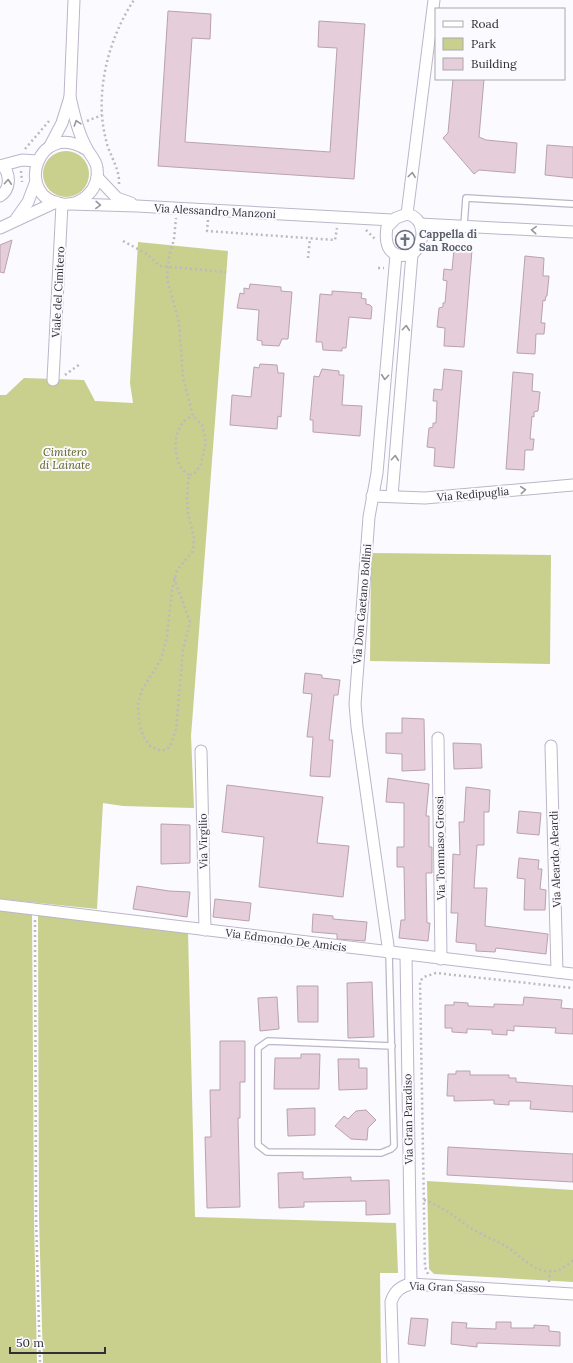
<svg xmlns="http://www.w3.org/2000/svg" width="573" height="1363" font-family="Lora,serif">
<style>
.green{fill:#c9cf8c}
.building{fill:#e5cdd9;stroke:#b9a2ae}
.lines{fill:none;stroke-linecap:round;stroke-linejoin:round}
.lane-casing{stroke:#bcb5ca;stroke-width:8}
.street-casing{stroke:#bcb5ca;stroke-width:13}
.path{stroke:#bcbac0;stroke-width:2.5;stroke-dasharray:2 3;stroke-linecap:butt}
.lane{stroke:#fff;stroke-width:5.5}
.street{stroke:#fff;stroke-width:11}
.oneway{stroke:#98969b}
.labels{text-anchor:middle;stroke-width:4;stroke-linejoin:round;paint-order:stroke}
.street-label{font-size:11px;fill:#312e37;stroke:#fbfafe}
.worship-label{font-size:11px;font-weight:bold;fill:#5b616d;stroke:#fbfafe;text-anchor:start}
.park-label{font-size:11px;font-style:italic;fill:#585c1a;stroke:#fbfafe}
</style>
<rect width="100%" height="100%" fill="#fbfafe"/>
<g class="green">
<circle cx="66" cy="174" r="23"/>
<polygon points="138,242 228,251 191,736 194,808 123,806 103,803 97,909 0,899 0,395 6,395 24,378 84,380 95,401 133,403 130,383"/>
<polygon points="371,553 551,555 550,664 370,661"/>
<polygon points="0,910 32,912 34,1218 37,1363 0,1363"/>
<polygon points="38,913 188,932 195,1217 396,1223 398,1273 380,1273 381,1363 43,1363 39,1217"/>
<polygon points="427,1181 573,1190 573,1282 434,1274 429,1269"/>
</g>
<g class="building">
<polygon points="168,11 211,14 210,39 192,38 185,142 330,152 337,48 318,47 319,21 365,24 354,179 158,166"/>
<polygon points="453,79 484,79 479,137 486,140 517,143 515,173 479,170 474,174 443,138 448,133"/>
<polygon points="547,145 573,147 573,178 545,175"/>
<polygon points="12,240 4,273 0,272 0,245"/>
<polygon points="454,249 472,250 464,347 444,346 445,328 437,327 439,308 443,307 443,303 445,303 447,281 443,280 444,269 452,270"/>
<polygon points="525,256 544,258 543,276 549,276 547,296 546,296 545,301 543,300 541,323 545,323 544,334 536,334 535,354 517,353"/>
<polygon points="250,284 281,287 281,291 292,292 288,339 282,339 279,346 262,345 262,341 257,340 259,310 237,308 240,293 244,294 244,288 249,289"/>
<polygon points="332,291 362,293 361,298 366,299 366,304 370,305 372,307 371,319 349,317 346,348 342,348 342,351 323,350 322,342 316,342 320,294 332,295"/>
<polygon points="260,364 277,365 278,373 284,373 281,417 278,416 277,429 230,425 232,395 251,397 254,367 259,368"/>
<polygon points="322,369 339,371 339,375 344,375 342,405 362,406 360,436 313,432 313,420 310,420 314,376 319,377"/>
<polygon points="444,369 462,371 454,468 434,466 435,448 427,447 429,428 433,427 433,423 436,423 437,401 433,401 434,389 442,390"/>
<polygon points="513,372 533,374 532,391 540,392 538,411 534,412 534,417 532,416 530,439 534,439 533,450 525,450 524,470 506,469"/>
<polygon points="305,673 322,675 322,678 340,680 338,695 334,695 329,740 333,740 330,777 310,776 313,737 307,737 312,694 303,693"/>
<polygon points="402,718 424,719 425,770 402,771 402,754 386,753 386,733 402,733"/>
<polygon points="453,743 481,744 482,768 454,769"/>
<polygon points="388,778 429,784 426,816 429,816 429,847 432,847 432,873 426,873 427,923 430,923 428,941 399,938 401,920 405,920 404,867 397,867 397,847 404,847 404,803 386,802"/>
<polygon points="227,785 323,797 317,843 349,846 343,897 259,887 264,837 222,832"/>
<polygon points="466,787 490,790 489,812 484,812 484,845 477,845 474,888 487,888 485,926 548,934 546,954 496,948 495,952 476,951 476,944 456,942 458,913 451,913 453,854 460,855 459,822 464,822"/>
<polygon points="519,811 541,813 539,835 517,833"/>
<polygon points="161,824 190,825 190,863 161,864"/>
<polygon points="519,858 539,860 538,869 542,869 540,889 546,890 545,910 524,910 525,879 517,878"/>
<polygon points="137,886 169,891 190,892 187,917 133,909"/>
<polygon points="215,899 251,903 249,921 213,917"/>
<polygon points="313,914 333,916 333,919 367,922 365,941 337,939 337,934 312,932"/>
<polygon points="372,982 374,1037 348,1038 347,983"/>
<polygon points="297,986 318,986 318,1022 298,1022"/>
<polygon points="277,997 279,1029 260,1031 258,998"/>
<polygon points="524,997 562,1000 561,1008 573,1009 573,1034 555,1033 556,1028 514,1026 514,1031 507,1030 507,1035 492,1034 492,1030 467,1029 467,1033 452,1032 452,1028 445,1028 445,1005 454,1005 454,1002 468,1003 468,1006 494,1007 494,1004 523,1005"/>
<polygon points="220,1041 245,1041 245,1082 240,1082 240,1118 238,1118 240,1207 207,1208 205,1137 211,1137 210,1090 220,1090"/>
<polygon points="301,1054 320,1054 319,1089 274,1089 275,1058 301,1058"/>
<polygon points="338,1059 359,1059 359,1068 367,1068 367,1089 339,1090"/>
<polygon points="456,1071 470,1071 470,1075 509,1075 509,1078 516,1078 516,1082 573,1086 573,1112 530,1109 531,1101 509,1101 509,1105 494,1104 494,1100 454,1101 454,1096 447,1096 448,1074 456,1074"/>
<polygon points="315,1108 315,1135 288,1136 287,1109"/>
<polygon points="366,1110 376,1120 368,1128 367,1140 351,1139 335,1126 344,1116 348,1119 356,1111"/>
<polygon points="448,1147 573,1154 573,1182 447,1175"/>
<polygon points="303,1172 303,1179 351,1177 351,1181 389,1180 390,1214 366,1215 366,1201 304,1202 304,1207 279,1208 278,1173"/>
<polygon points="411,1318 428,1319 425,1346 408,1344"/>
<polygon points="452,1322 467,1323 466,1328 496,1329 496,1322 511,1322 511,1328 534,1328 534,1325 549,1326 549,1331 560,1332 560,1346 477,1343 477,1347 451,1344"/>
</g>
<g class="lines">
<g class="lane-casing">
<g id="lane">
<polyline points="464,225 466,198 573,204"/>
<polyline points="389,953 394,1146 391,1149 381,1153 267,1152 258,1145 258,1048 268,1041 392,1046"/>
</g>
</g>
<g class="street-casing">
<g id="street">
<path d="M70 97C74 114 78 133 87 149 90 155 96 160 97 168 100 188 83 206 62 204 13 197 38 118 87 150"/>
<polyline points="50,146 62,123 70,97 74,0"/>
<polyline points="0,166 22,160 37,161"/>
<polyline points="97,177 117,198 131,203"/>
<path d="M0 196C10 190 11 175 3 166"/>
<polyline points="70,204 137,206 392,220"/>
<polyline points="407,214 434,0"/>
<path d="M407 214C426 218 426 244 412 254 390 260 384 246 387 227L396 218Z"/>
<polyline points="16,219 28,202 36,181"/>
<polyline points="420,224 573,232"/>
<polyline points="0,228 56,202"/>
<polyline points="53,380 62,204"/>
<polyline points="372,496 425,498 573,485"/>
<polyline points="392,496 412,254"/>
<polyline points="438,738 441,959"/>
<polyline points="551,746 557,972"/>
<polyline points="201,751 205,930"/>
<polyline points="0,905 573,974"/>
<polyline points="389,953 357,727 355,704 369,517 377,473 396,255"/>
<polyline points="406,955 411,1284"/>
<path d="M393 1363 391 1302C394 1292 400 1286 411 1284L573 1294"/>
</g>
</g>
<g class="path">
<polyline points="87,121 102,115"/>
<polyline points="25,149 49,121"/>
<polyline points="21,171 22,182"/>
<path d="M119 184C120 168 109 155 106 140 94 94 108 39 134 0"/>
<polyline points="208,220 207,231 335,240 337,228"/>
<polyline points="366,230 375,239"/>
<polyline points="123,241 147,254 160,266 226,272"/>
<polyline points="308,258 310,238"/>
<polyline points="378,268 384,268"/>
<polyline points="65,375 80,364"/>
<path d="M189 475C170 465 171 422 193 416"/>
<polyline points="174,578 190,622 183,650 176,729 170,747 162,751 151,747 143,736 139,722 138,704 142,690 161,659 167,637 172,590 177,570 193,551 194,537 188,514 187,497 189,475 194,474 201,464 206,442 202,425 193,416 183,378 179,322 167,279 169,257 174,239 176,218"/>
<polyline points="35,920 36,1217 40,1363"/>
<path d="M424 1200C445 1207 456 1219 474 1230 485 1237 499 1241 510 1249 520 1256 533 1270 546 1271 558 1273 565 1267 573 1260"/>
<polyline points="428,1274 425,1267 420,981 424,977 436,973 573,988"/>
<polyline points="549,1282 550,1271"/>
</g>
<use href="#lane" class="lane"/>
<use href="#street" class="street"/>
</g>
<defs><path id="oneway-chevron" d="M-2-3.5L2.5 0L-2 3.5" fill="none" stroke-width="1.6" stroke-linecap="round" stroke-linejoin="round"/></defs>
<g class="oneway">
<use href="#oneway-chevron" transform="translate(77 123) rotate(-108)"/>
<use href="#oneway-chevron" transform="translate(412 175) rotate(-83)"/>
<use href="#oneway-chevron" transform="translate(8 182) rotate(-86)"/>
<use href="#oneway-chevron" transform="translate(98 205) rotate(2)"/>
<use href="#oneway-chevron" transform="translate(534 230) rotate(-176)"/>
<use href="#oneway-chevron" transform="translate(406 328) rotate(-85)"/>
<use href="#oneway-chevron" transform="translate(385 377) rotate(95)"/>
<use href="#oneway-chevron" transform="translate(395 458) rotate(-85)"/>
<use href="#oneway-chevron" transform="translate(523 490) rotate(-5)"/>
</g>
<defs>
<g id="church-ring" transform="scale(1)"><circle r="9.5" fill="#fbfafe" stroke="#6b7280" stroke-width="1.5"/><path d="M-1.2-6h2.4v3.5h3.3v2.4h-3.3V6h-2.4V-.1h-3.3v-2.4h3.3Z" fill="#6b7280"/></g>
</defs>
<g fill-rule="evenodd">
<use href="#church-ring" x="405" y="240"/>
</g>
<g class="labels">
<g class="street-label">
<text transform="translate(215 211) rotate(3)" y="4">Via Alessandro Manzoni</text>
<text transform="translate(58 292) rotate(-87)" y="4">Viale del Cimitero</text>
<text transform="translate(473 494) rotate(-5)" y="4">Via Redipuglia</text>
<text transform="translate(362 604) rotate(-85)" y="4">Via Don Gaetano Bollini</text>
<text transform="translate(203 841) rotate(-91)" y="4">Via Virgilio</text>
<text transform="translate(440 848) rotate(-91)" y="4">Via Tommaso Grossi</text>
<text transform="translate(555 859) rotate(-92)" y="4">Via Aleardo Aleardi</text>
<text transform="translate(286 940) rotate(7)" y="4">Via Edmondo De Amicis</text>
<text transform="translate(408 1119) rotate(-91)" y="4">Via Gran Paradiso</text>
<text transform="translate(447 1287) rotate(2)" y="4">Via Gran Sasso</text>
</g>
<g class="worship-label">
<text x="419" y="238">Cappella di<tspan x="419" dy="13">San Rocco</tspan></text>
</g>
<g class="park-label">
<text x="65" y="456">Cimitero<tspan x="65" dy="13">di Lainate</tspan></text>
</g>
</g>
<rect x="435" y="8" width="130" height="72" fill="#fbfafe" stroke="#aaa8ae"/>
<rect x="443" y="21" width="20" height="6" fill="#ffffff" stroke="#aaa8ae"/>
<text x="471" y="28" font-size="12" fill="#312e37">Road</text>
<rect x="443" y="38" width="20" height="12" fill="#c9cf8c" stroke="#aaa8ae"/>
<text x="471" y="48" font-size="12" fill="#312e37">Park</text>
<rect x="443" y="58" width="20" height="12" fill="#e5cdd9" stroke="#aaa8ae"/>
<text x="471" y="68" font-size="12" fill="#312e37">Building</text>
<path d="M10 1347v6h95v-6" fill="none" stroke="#312e37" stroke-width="2"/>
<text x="16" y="1347" font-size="12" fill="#312e37" stroke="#fbfafe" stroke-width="3" paint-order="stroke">50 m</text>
</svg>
